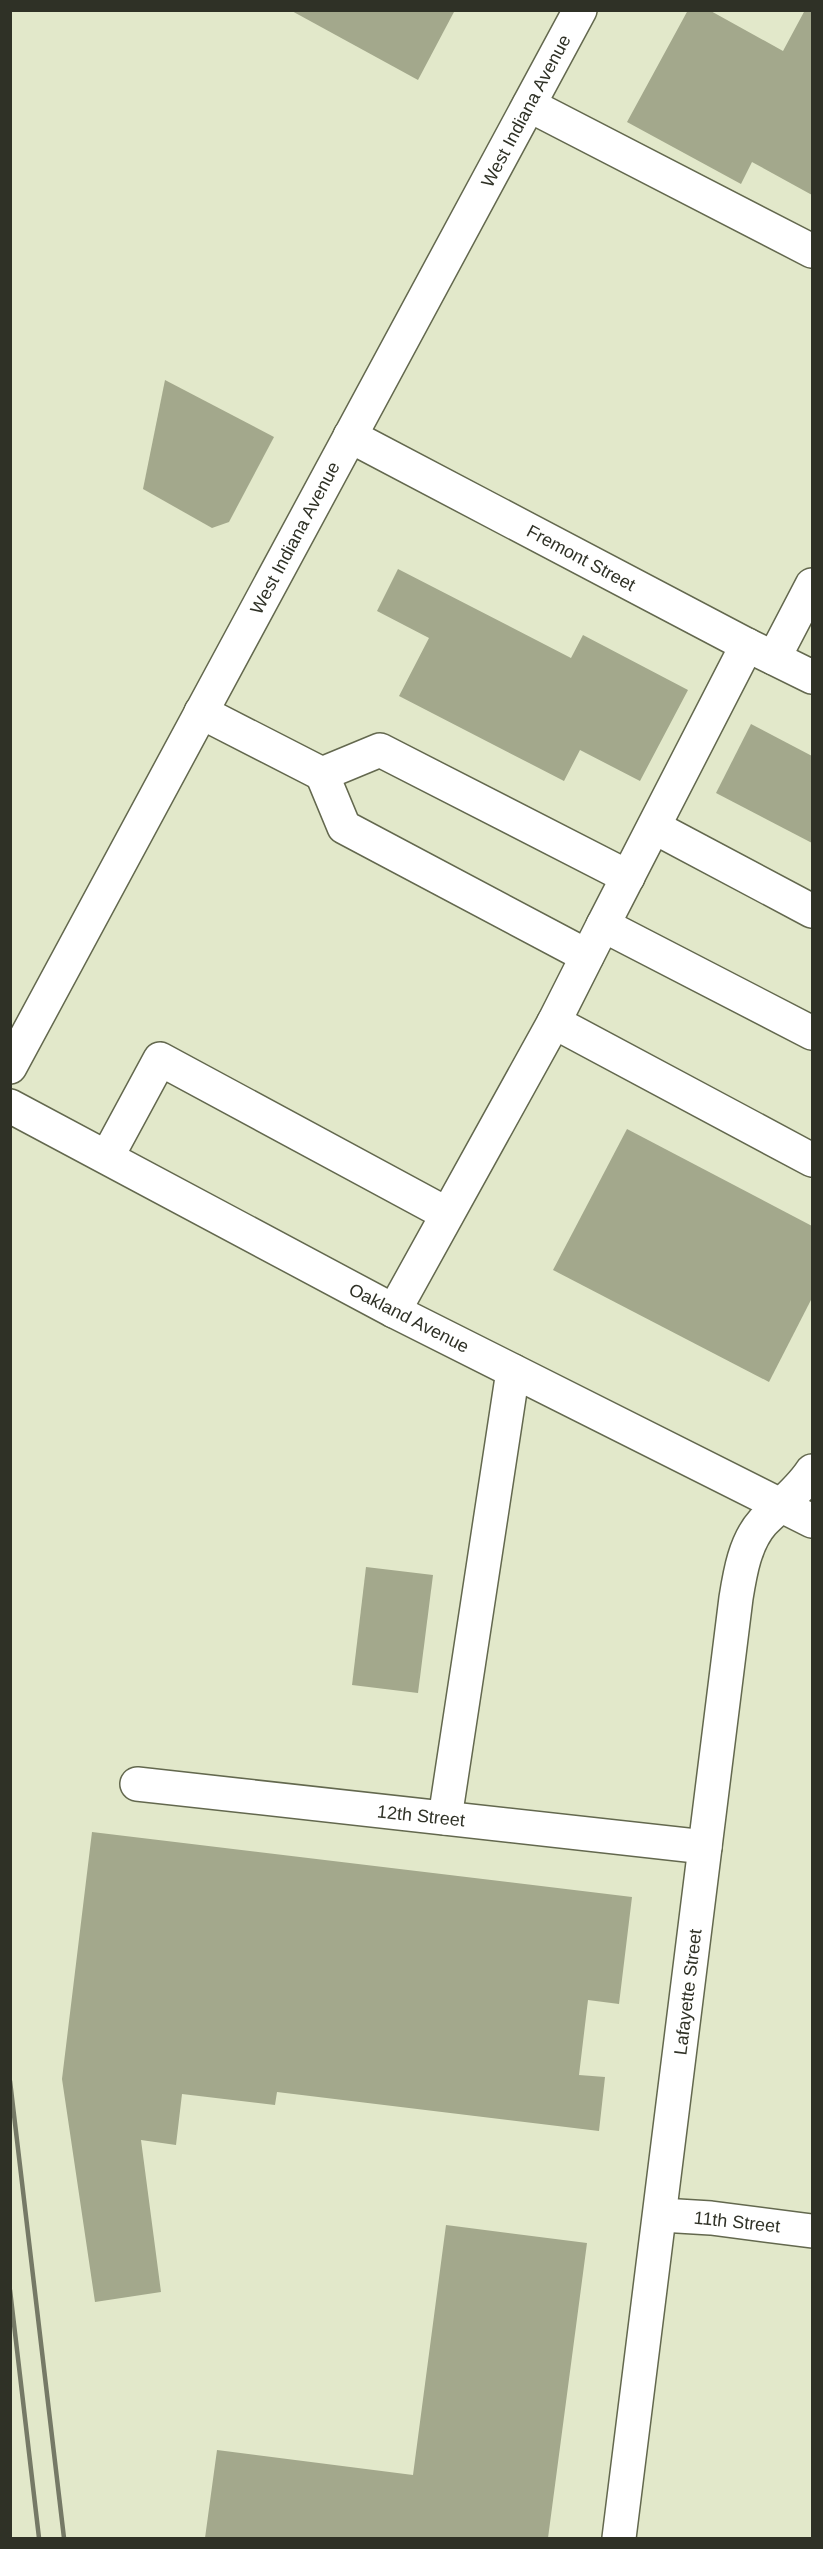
<svg xmlns="http://www.w3.org/2000/svg" width="823" height="2549" font-family="Arial,sans-serif">
<style>
.building{fill:#a3a88c}
.lines{fill:none;stroke-linecap:round;stroke-linejoin:round}
.minor-casing{stroke:#63684e;stroke-width:36}
.minor{stroke:#fff;stroke-width:33}
.rail{stroke:#757966;stroke-width:4.5}
.labels{text-anchor:middle;stroke-width:5;stroke-linejoin:round;paint-order:stroke}
.street-label{font-size:18px;fill:#2f3126;stroke:#fff}
</style>
<rect width="100%" height="100%" fill="#e2e8ca"/>
<g class="building">
<polygon points="290,10 455,10 418,80"/>
<polygon points="688,10 709,10 783,51 805,10 812,12 812,195 752,162 741,184 627,122"/>
<polygon points="165,380 274,437 229,522 212,528 143,489"/>
<polygon points="398,569 571,658 583,635 688,690 640,781 580,750 564,781 399,696 429,638 377,611"/>
<polygon points="751,724 812,756 812,843 716,793"/>
<polygon points="627,1129 812,1226 812,1298 769,1382 553,1270"/>
<polygon points="366,1567 433,1575 418,1693 352,1685"/>
<polygon points="92,1832 632,1897 619,2004 588,2000 579,2075 605,2077 599,2131 277,2092 275,2105 182,2094 176,2145 141,2140 161,2292 95,2302 62,2079"/>
<polygon points="446,2225 587,2243 548,2538 205,2538 217,2450 413,2475"/>
</g>
<g class="lines">
<g class="minor-casing">
<g id="minor">
<polyline points="529,105 812,251"/>
<polyline points="350,436 747,645 812,677"/>
<polyline points="774,658 812,585"/>
<polyline points="201,712 322,774"/>
<polyline points="654,827 812,911"/>
<polyline points="603,925 747,645"/>
<polyline points="587,956 344,827 322,774 380,750 628,877"/>
<polyline points="554,1022 812,1160"/>
<polyline points="10,1067 580,10"/>
<polyline points="10,1106 394,1311 812,1521"/>
<polyline points="107,1157 160,1059 447,1214"/>
<polyline points="394,1311 554,1022 603,925 812,1033"/>
<polyline points="137,1784 705,1847"/>
<polyline points="445,1818 513,1371"/>
<polyline points="661,2215 711,2218 812,2231"/>
<path d="M619 2538 736 1598C740 1573 745 1542 763 1522 780 1505 799 1491 812 1471"/>
</g>
</g>
<use href="#minor" class="minor"/>
<g class="rail">
<polyline points="10,2081 64,2538"/>
<polyline points="10,2290 39,2538"/>
</g>
</g>
<g class="labels">
<g class="street-label">
<text transform="translate(526 111) rotate(-62)" y="6">West Indiana Avenue</text>
<text transform="translate(295 538) rotate(-62)" y="6">West Indiana Avenue</text>
<text transform="translate(581 558) rotate(28)" y="6">Fremont Street</text>
<text transform="translate(409 1318) rotate(27)" y="6">Oakland Avenue</text>
<text transform="translate(421 1816) rotate(6)" y="6">12th Street</text>
<text transform="translate(688 1992) rotate(-83)" y="6">Lafayette Street</text>
<text transform="translate(737 2222) rotate(6)" y="6">11th Street</text>
</g>
</g>
<rect width="823" height="2549" fill="none" stroke="#2f3126" stroke-width="24"/>
</svg>
